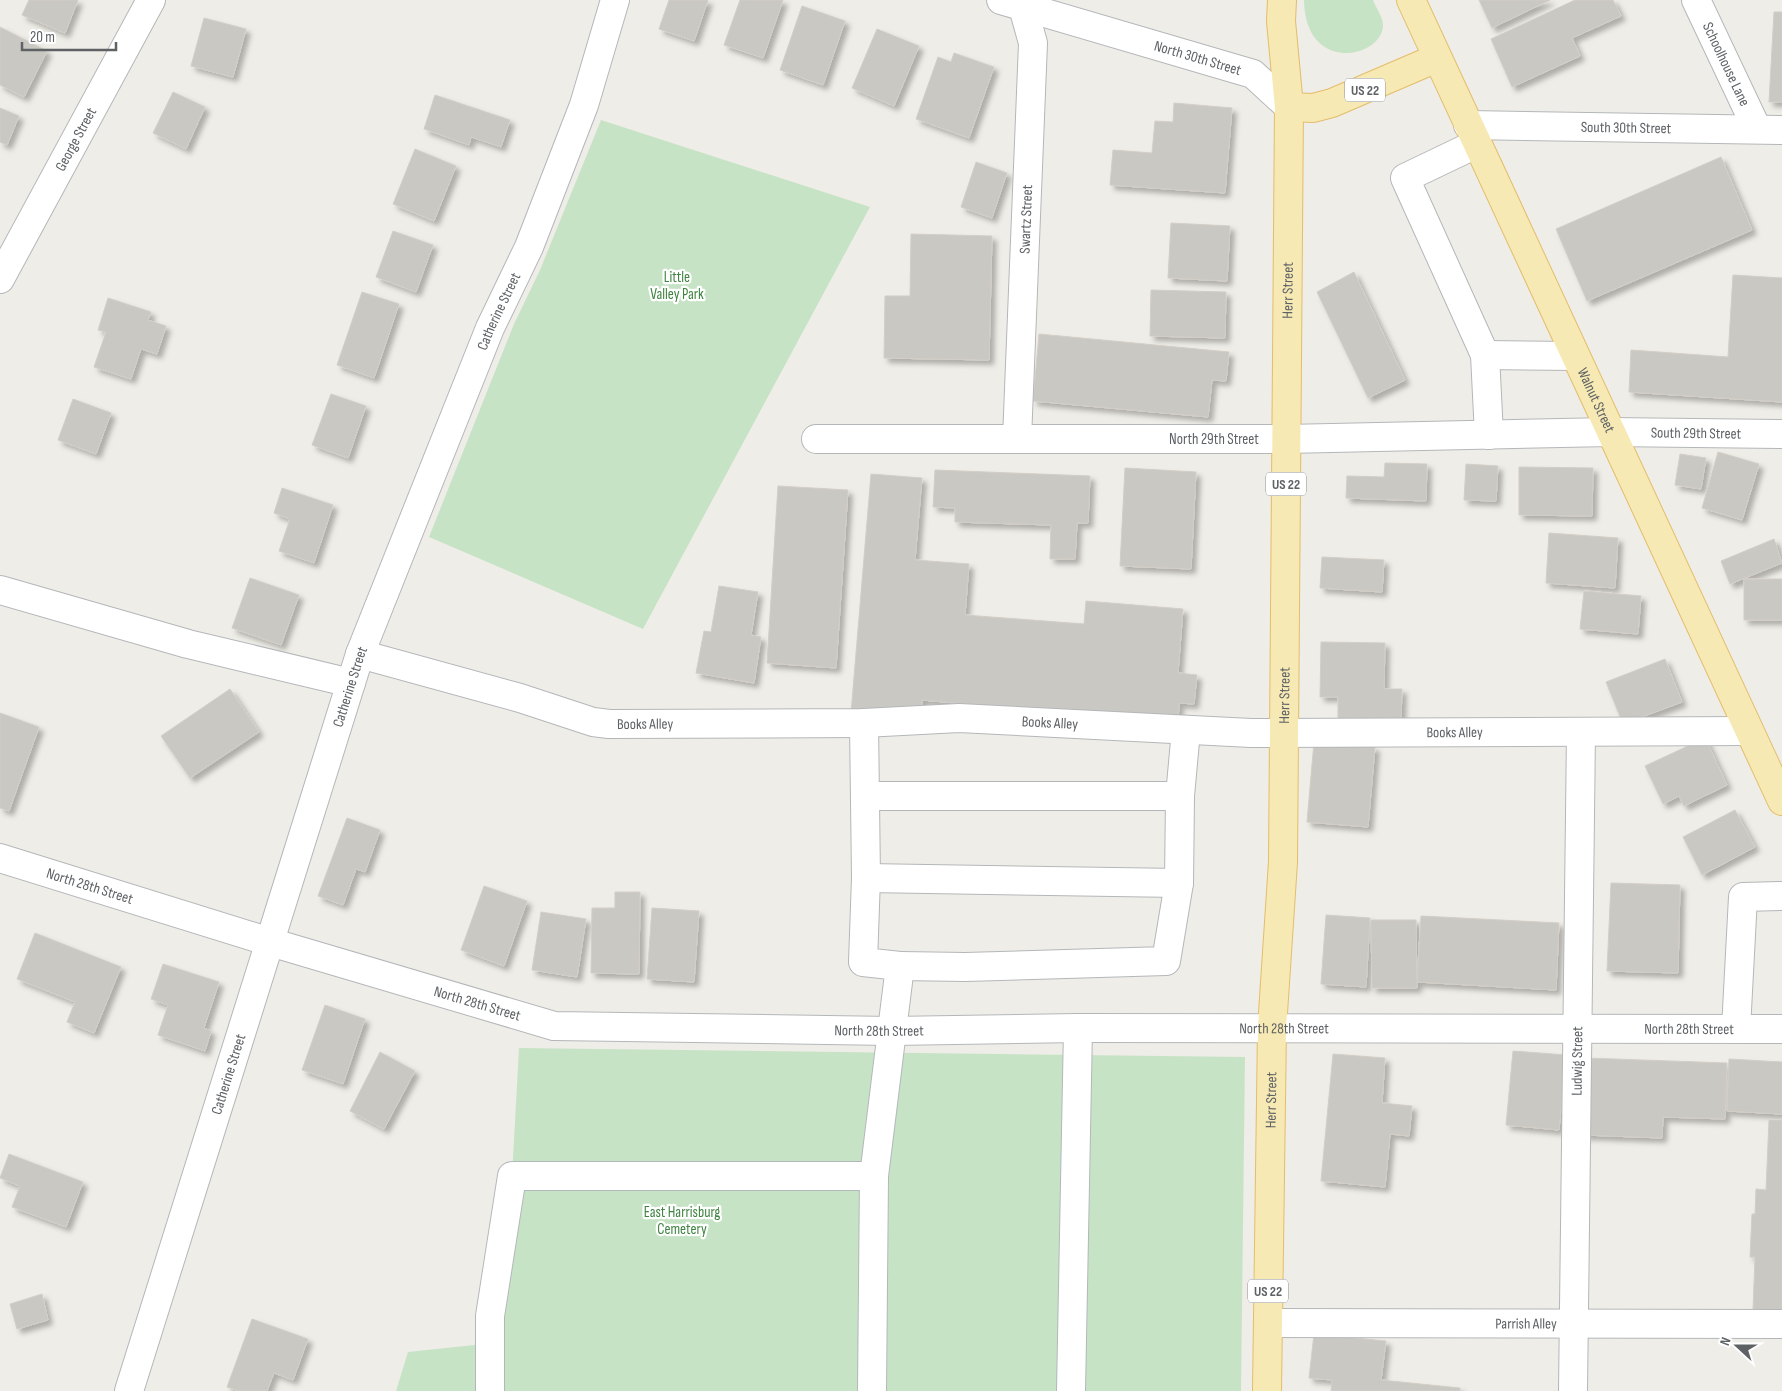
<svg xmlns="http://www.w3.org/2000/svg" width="1782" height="1391" font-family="'Sofia Sans Condensed',sans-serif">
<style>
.green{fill:#c7e3c6}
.building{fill:#cac8c3;stroke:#d3cec6;filter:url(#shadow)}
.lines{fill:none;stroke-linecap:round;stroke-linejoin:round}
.minor-casing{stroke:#b4b7ba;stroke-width:30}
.major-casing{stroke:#e3bd6b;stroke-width:30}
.minor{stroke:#fff;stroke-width:28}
.major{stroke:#f7e9b4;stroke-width:28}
.labels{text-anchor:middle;stroke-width:4.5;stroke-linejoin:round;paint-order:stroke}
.shield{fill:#fff;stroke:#8e9193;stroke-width:1}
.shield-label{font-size:14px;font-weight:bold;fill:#5e6265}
.street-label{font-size:15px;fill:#5e6265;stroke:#fff}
.park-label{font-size:15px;fill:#3f8340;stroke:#fff}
</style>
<defs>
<filter id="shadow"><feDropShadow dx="4.5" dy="4.5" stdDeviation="2.5" flood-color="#0004"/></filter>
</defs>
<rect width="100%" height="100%" fill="#efede7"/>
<g class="green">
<path d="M1304 0H1373C1376 8 1383 17 1383 25 1383 58 1305 75 1304 0Z"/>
<polygon points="601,120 870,207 643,629 429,537 514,324 540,270"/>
<polygon points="519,1048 1245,1057 1241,1391 396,1391 408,1352 503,1342"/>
</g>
<g class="building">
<polygon points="29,0 78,0 65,33 22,15"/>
<polygon points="669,0 708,0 694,41 659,29"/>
<polygon points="740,0 783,0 763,58 724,45"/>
<polygon points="1479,0 1550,0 1492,28"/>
<polygon points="1575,0 1613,0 1621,16 1572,38 1580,56 1512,87 1491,39"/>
<polygon points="802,6 845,21 823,85 780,70"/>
<polygon points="1774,12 1782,12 1782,102 1769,102"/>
<polygon points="204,18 246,29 233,77 191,66"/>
<polygon points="0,27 47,51 24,97 0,85"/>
<polygon points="877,29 919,46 894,106 852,88"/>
<polygon points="954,53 994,67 969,138 916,119 938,57 951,62"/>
<polygon points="173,92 205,107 186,149 153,133"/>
<polygon points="435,95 510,120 501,147 471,137 469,145 424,129"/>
<polygon points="1174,103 1232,108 1225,193 1110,185 1113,150 1152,153 1155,121 1173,122"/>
<polygon points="0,108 19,116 7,145 0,142"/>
<polygon points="415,149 456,166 434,221 393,204"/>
<polygon points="1721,157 1752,230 1587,301 1556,229"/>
<polygon points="976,162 1007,173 992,218 961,207"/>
<polygon points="1171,223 1230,226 1227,281 1168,278"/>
<polygon points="393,231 433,245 416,292 376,277"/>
<polygon points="911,234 992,236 989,360 884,358 885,296 910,296"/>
<polygon points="1354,272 1405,380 1368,398 1317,292"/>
<polygon points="1733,275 1782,278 1782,402 1629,392 1631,350 1728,357"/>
<polygon points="1151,290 1226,292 1225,338 1150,336"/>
<polygon points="362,292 399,304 374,378 337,365"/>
<polygon points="108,298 151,312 148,320 166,326 157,354 141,349 131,379 94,367 106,332 98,330"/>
<polygon points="1039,334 1229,352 1226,381 1212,380 1208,417 1033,401"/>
<polygon points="331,394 366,406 348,458 312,445"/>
<polygon points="73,399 111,413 96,454 58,440"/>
<polygon points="1718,452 1759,464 1742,520 1702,508"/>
<polygon points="1680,454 1706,458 1701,489 1675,485"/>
<polygon points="1385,463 1427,464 1426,501 1346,498 1347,476 1384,477"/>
<polygon points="1466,464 1498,466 1496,501 1464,500"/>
<polygon points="1519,467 1593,468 1592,516 1519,515"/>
<polygon points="1125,468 1196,472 1191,569 1120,566"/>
<polygon points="935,470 1090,476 1088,523 1077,523 1075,559 1050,559 1051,525 955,522 955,508 933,507"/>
<polygon points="871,474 922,478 915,560 969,564 965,615 1084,624 1086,601 1183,609 1178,673 1197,675 1194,704 1179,703 1178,723 922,700 921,719 851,713"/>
<polygon points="778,486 848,490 836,668 767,663"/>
<polygon points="282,488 333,505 314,563 279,551 290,519 274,513"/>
<polygon points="1549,533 1618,538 1615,588 1546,583"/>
<polygon points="1774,539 1782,563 1730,584 1721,561"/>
<polygon points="1322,557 1384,560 1382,592 1320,588"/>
<polygon points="250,578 299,595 281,645 232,628"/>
<rect x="1744" y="579" width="38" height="41"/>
<polygon points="719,586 758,592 751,635 761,637 754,683 696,673 704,631 711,632"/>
<polygon points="1584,591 1641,596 1638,634 1580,629"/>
<polygon points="1321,642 1385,643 1384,689 1402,689 1401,721 1338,721 1338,697 1320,697"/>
<polygon points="1665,659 1682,702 1623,724 1606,682"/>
<polygon points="230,689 259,732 190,778 161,736"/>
<polygon points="0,713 39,727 9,811 0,808"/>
<polygon points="1705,738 1727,785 1684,806 1679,796 1663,804 1645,766"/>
<polygon points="1314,742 1375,747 1368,827 1307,822"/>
<polygon points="1735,810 1755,847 1702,875 1683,837"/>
<polygon points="347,818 380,830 365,872 356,869 343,905 318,896"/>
<polygon points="1611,883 1680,885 1678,973 1607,971"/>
<polygon points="484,886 527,901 504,966 461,950"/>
<polygon points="615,892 640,892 639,974 591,973 592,908 615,908"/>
<polygon points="652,908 699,911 694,982 647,979"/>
<polygon points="541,912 586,919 577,977 532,970"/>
<polygon points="1326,915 1370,918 1366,987 1321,984"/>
<polygon points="1421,916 1559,923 1556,990 1417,982"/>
<polygon points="1371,920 1416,920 1417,988 1372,988"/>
<polygon points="35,933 121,967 94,1033 67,1022 75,1002 17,979"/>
<polygon points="163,964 219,982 204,1028 211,1031 205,1051 158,1035 168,1005 151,999"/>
<polygon points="325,1005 365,1019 343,1084 302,1070"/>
<polygon points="1513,1051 1566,1055 1559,1130 1506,1125"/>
<polygon points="380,1052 415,1071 384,1129 350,1111"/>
<polygon points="1333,1054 1385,1058 1382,1103 1412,1106 1409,1136 1390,1134 1385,1187 1321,1181"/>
<polygon points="1586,1058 1727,1063 1725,1119 1663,1117 1662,1138 1583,1135"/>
<polygon points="1729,1059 1782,1062 1782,1114 1727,1111"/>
<polygon points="1769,1120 1782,1120 1782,1311 1753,1310 1755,1257 1750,1257 1752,1214 1755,1214 1756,1189 1766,1190"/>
<polygon points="9,1154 83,1182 66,1227 12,1207 20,1186 0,1178"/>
<polygon points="42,1294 48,1320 17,1329 10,1304"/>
<polygon points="252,1319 308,1339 293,1380 274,1373 267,1391 239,1391 227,1387"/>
<polygon points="1314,1334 1386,1341 1381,1380 1460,1388 1460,1391 1331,1391 1332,1380 1309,1378"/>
</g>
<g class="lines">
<g class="minor-casing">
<g id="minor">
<path id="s1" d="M1001 0 1253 74 1289 107"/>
<path id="s2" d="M1696 0 1757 129"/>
<path id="s3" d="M1468 125 1782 130"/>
<polyline points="1476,144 1405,178 1485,355 1489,435"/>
<path id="s4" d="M0 279 151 0"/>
<polyline points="1485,355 1575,356"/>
<path id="s5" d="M816 439H1286L1610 432 1782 434"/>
<path id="s6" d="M1017 439 1033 43 1021 0"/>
<polyline points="0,590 188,644 351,683"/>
<path id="s7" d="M360 654 520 698 593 722 609 724 864 723 959 718 1251 733 1749 731"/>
<polyline points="864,723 866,878 863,962 900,966 874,1176 872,1391"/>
<polyline points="865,796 1180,796"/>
<path id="s8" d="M0 858 270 942 554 1026 891 1031 1078 1028 1782 1029"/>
<polyline points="866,878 1179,883"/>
<polyline points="900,966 965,967 1166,961 1179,883 1180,796 1186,730"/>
<polyline points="1736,1029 1743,897 1782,896"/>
<path id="s9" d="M1268 1323 1782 1324"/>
<path id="s10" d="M129 1391 360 654 490 328 529 247 584 105 615 0"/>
<polyline points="490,1391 490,1316 512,1176 874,1176"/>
<polyline points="1071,1391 1078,1028"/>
<path id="s11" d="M1573 1391 1581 732"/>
</g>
</g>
<g class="major-casing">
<g id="major">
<path id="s12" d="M1411 0 1782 801"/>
<polyline points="1289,107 1313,108 1332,103 1437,58"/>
<path id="s13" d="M1267 1391 1272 1028 1283 862 1289 107 1281 21 1282 0"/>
</g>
</g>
<use href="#minor" class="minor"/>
<use href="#major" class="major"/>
</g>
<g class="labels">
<g class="shield">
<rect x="1345" y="78.5" width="40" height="23" rx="4"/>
<rect x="1266" y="472.5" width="40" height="23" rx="4"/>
<rect x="1248" y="1279.5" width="40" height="23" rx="4"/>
</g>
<g class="shield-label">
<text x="1365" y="95">US 22</text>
<text x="1286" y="489">US 22</text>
<text x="1268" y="1296">US 22</text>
</g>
<g class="street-label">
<text dy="5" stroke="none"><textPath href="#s1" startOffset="205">North 30th Street</textPath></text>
<text dy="5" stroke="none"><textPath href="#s2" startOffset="71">Schoolhouse Lane</textPath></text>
<text dy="5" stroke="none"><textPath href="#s3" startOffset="158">South 30th Street</textPath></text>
<text dy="5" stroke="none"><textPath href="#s4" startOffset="159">George Street</textPath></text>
<text dy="5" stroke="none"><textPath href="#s6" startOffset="220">Swartz Street</textPath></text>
<text dy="5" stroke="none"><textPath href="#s13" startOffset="1101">Herr Street</textPath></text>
<text dy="5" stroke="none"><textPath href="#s10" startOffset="1142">Catherine Street</textPath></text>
<text dy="5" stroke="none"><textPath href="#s12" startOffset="441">Walnut Street</textPath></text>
<text dy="5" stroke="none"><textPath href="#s5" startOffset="880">South 29th Street</textPath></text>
<text dy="5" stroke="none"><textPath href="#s5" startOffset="398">North 29th Street</textPath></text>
<text dy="5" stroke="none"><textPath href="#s10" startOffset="738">Catherine Street</textPath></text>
<text dy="5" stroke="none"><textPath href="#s13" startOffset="696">Herr Street</textPath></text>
<text dy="5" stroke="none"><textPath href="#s7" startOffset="700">Books Alley</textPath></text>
<text dy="5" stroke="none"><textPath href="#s7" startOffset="295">Books Alley</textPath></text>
<text dy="5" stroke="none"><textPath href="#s7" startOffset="1105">Books Alley</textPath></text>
<text dy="5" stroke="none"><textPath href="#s8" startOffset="94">North 28th Street</textPath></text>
<text dy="5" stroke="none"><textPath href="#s8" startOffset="499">North 28th Street</textPath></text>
<text dy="5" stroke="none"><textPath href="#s8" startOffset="1309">North 28th Street</textPath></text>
<text dy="5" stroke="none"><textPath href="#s8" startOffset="1714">North 28th Street</textPath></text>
<text dy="5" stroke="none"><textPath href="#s8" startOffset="904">North 28th Street</textPath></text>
<text dy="5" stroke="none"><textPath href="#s11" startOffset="330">Ludwig Street</textPath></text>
<text dy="5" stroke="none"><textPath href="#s10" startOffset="332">Catherine Street</textPath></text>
<text dy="5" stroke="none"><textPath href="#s13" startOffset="291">Herr Street</textPath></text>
<text dy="5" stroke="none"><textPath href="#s9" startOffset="258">Parrish Alley</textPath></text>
</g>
<g class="park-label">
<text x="677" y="282">Little<tspan x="677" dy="17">Valley Park</tspan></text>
<text x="682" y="1217">East Harrisburg<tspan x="682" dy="17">Cemetery</tspan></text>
</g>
</g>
<g transform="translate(1737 1346) rotate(291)" stroke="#ffffff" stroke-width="4" paint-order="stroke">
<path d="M0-4L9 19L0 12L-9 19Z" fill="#5e6265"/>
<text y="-8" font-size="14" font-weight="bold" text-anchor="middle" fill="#5e6265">N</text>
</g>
<path d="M22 42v8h94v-8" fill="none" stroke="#5e6265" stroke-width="2.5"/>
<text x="30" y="42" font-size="15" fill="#5e6265" stroke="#ffffff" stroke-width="4" paint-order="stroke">20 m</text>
</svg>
